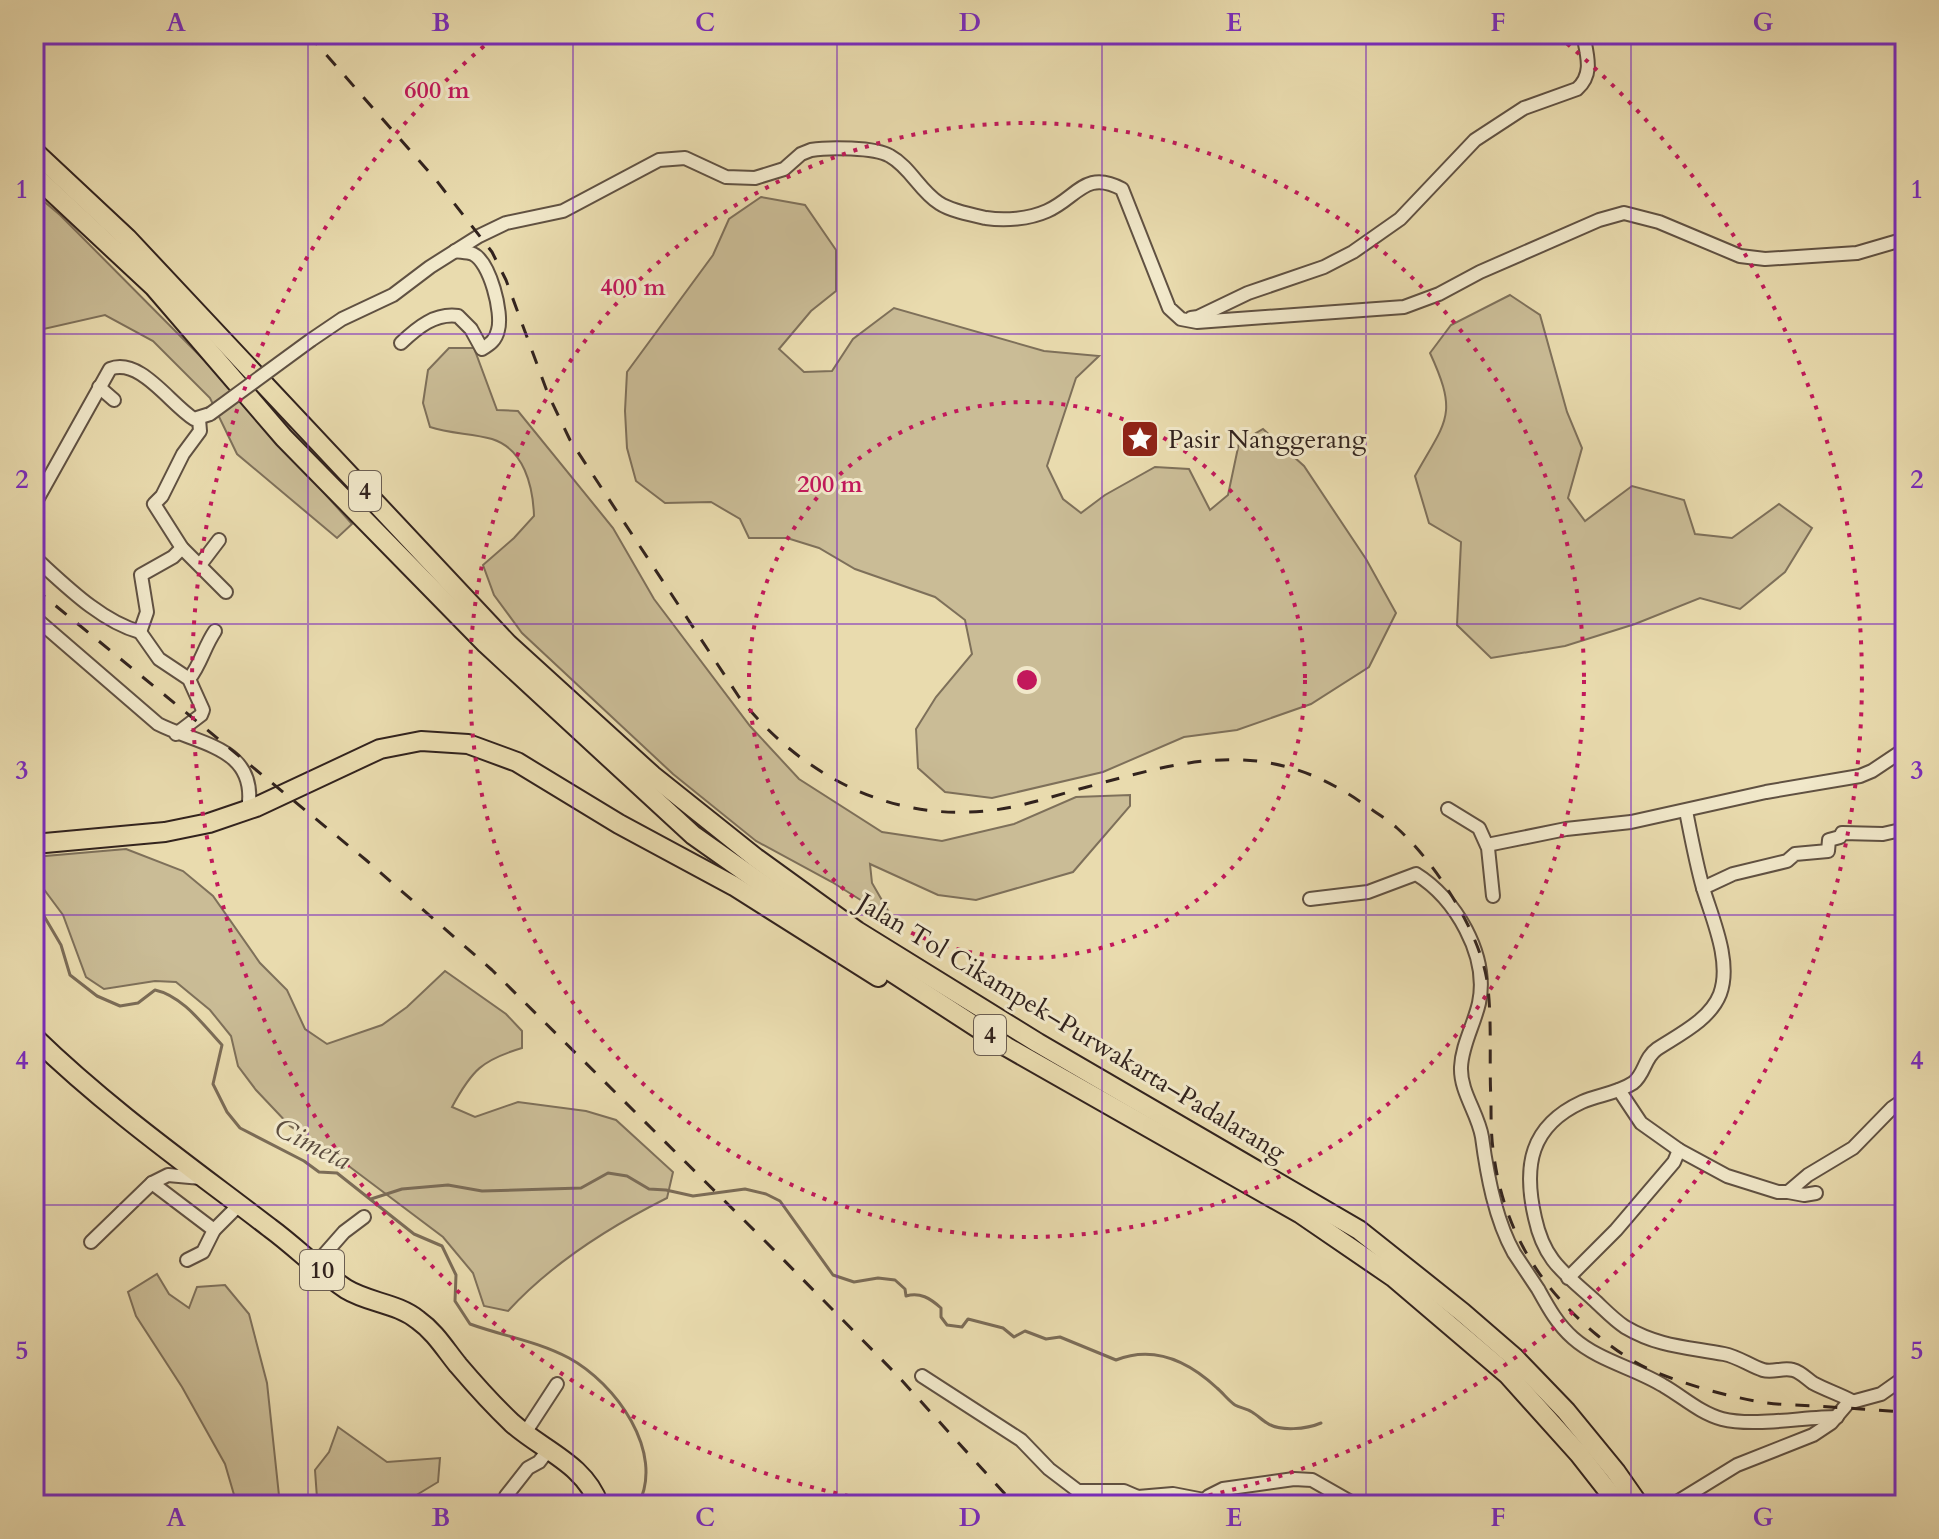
<svg xmlns="http://www.w3.org/2000/svg" width="1939" height="1539" font-family="Cardo,serif">
<style>
.green{fill:#cabc96;stroke:#7e705a;stroke-width:2}
.lines{fill:none;stroke-linecap:round;stroke-linejoin:round}
.stream{stroke:#7b6c57;stroke-width:3}
.minor-casing{stroke:#605142;stroke-width:16}
.highway-casing{stroke:#32231e;stroke-width:22}
.minor{stroke:#f1e8ca;stroke-width:12}
.highway{stroke:#e9dbae;stroke-width:18}
.rail{stroke:#32231e;stroke-width:3;stroke-dasharray:14 14;stroke-linecap:butt}
.minor-bridge-casing{stroke:#605142;stroke-width:16;stroke-linecap:butt}
.minor-bridge{stroke:#f1e8ca;stroke-width:12}
.grid{fill:none;stroke:#7b2cbf;stroke-width:2;stroke-opacity:0.55}
.ring{fill:none;stroke:#c2185b;stroke-width:4;stroke-dasharray:4 8}
.labels{text-anchor:middle;stroke-width:6;stroke-linejoin:round;paint-order:stroke}
.shield{fill:#f1e8ca;stroke:#6b5e52;stroke-width:2}
.shield-label{font-size:24px;font-weight:bold;fill:#32231e}
.poi-label{font-size:26px;fill:#32231e;stroke:#f1e8ca;text-anchor:start}
.street-label{font-size:26px;fill:#32231e;stroke:#f1e8ca}
.water-label{font-size:28px;font-style:italic;fill:#5c4d3f;stroke:#f1e8ca}
.centre{fill:#c2185b;stroke:#f1e8ca;stroke-width:4}
.ring-label{font-size:24px;text-anchor:middle;font-weight:bold;fill:#c2185b;stroke:#f1e8ca;stroke-width:6;stroke-linejoin:round;paint-order:stroke}
.neatline{fill:none;stroke:#7b2cbf;stroke-width:3}
.grid-label{font-size:26px;text-anchor:middle;font-weight:bold;fill:#7b2cbf}
</style>
<rect width="100%" height="100%" fill="#e9dbae"/>
<filter id="stains"><feTurbulence type="fractalNoise" baseFrequency=".0025" numOctaves="4"/><feColorMatrix values="0 0 0 0 .2 0 0 0 0 .09 0 0 0 0 .02 0 0 0 .5 -.17"/></filter>
<radialGradient id="worn" r=".72"><stop offset=".6" stop-color="#630" stop-opacity="0"/><stop offset="1" stop-color="#630" stop-opacity=".3"/></radialGradient>
<g class="green">
<polygon points="34,193 60,215 214,370 352,524 337,538 237,454 210,398 153,341 105,315 39,330 37,355 34,360"/>
<polygon points="761,197 805,205 836,250 836,291 811,311 779,349 804,372 832,371 853,339 894,308 1044,351 1099,356 1076,378 1047,466 1063,499 1081,513 1105,495 1155,467 1189,469 1210,510 1228,495 1239,443 1263,429 1304,466 1366,559 1396,613 1369,667 1311,704 1237,730 1184,737 1103,772 992,798 945,792 918,768 916,729 936,697 972,654 965,620 935,597 855,569 819,548 787,538 749,538 740,519 711,502 665,503 636,481 627,448 625,411 627,372 713,255 729,219"/>
<path d="M1510 295 1540 315 1567 412 1582 448 1568 498 1585 521 1632 486 1684 500 1695 534 1732 538 1779 504 1812 528 1785 572 1740 609 1700 598 1635 624 1565 646 1491 658 1457 625 1461 542 1429 523 1415 476C1446 420 1459 416 1430 353L1451 325Z"/>
<path d="M449 348H474L497 410 518 411 613 528 654 599 750 726 799 779 882 832 942 841 1014 824 1076 797 1130 795V806L1073 872 976 900 938 895 870 864 872 883 894 921 832 882 756 841 673 774 522 633 494 595 483 565 514 538 534 516C533 486 524 449 492 439 472 433 450 434 430 427L423 403 428 370Z"/>
<path d="M126 849 183 871 213 896 260 963 287 990 305 1029 327 1044 382 1025 407 1007 445 971 506 1014 522 1031V1048C482 1060 472 1070 452 1107L475 1117 518 1102 586 1111 616 1120 673 1172 667 1198C609 1227 553 1262 508 1311L484 1306 473 1273 443 1237 350 1167 290 1126 256 1090 238 1066 231 1036 210 1010 176 982 155 981 104 989 86 977 63 915 34 876V857Z"/>
<polygon points="157,1274 169,1294 189,1308 197,1287 225,1285 249,1314 267,1383 280,1505 237,1505 225,1464 182,1387 136,1316 128,1292"/>
<polygon points="338,1427 387,1462 440,1458 438,1482 410,1499 411,1505 321,1505 317,1498 315,1470 329,1452"/>
</g>
<g class="lines">
<g class="stream">
<path d="M34 899 61 945 70 975 97 996 120 1006 138 1003 155 990C183 996 204 1026 222 1045L213 1084 227 1112 240 1128 304 1161 319 1172 337 1173 414 1234 442 1246 456 1275 455 1301 470 1324C503 1336 537 1341 569 1358 615 1383 666 1452 638 1505"/>
<path d="M371 1199 402 1189 448 1185 482 1191 581 1188 608 1173 627 1176 649 1189 666 1190 693 1196 745 1189 766 1194 780 1201 833 1275 854 1282 878 1278 895 1280 905 1289 906 1296C920 1292 930 1298 941 1308V1317L947 1325 962 1327 968 1319 1003 1328 1014 1337 1025 1331 1046 1339 1060 1337 1116 1360C1154 1345 1188 1361 1217 1388 1223 1393 1228 1400 1235 1405 1240 1408 1246 1408 1252 1412 1257 1415 1262 1420 1267 1423 1280 1432 1307 1429 1321 1423"/>
</g>
<g class="minor-casing">
<g id="minor">
<path d="M1191 318 1198 317 1248 293 1324 267 1353 252 1400 219 1475 140 1524 108 1577 89C1594 74 1587 55 1583 34"/>
<path d="M311 340 342 319 393 295 430 267 479 236 506 223 563 211 659 160 685 158 726 177 755 178 784 169 801 154 811 150C828 147 875 147 890 156 910 167 920 191 939 203 951 211 972 215 986 218 1005 221 1029 219 1047 211 1077 198 1085 169 1122 189L1169 308 1181 319 1197 322 1404 307 1439 294 1480 272 1599 220 1624 213 1659 222 1740 256 1765 259 1857 253 1905 239"/>
<path d="M401 343C418 327 435 313 458 316L471 329 482 349C490 344 496 340 498 330 503 313 490 262 473 254 468 252 460 252 455 251"/>
<polyline points="99,387 114,400"/>
<polyline points="199,419 200,431 183,454 162,496 154,504 182,548 226,592"/>
<path d="M34 505 110 369C140 357 170 404 194 419L210 414"/>
<path d="M34 557C64 584 100 621 140 632L147 612 141 575 173 557 182 548"/>
<polyline points="200,565 219,540"/>
<path d="M34 617 158 724C199 745 259 747 248 810"/>
<polyline points="140,632 159,659 189,679 203,710 201,715 176,734"/>
<path d="M189 679C201 664 204 647 215 631"/>
<polyline points="1448,809 1479,828 1488,848 1493,896"/>
<path d="M1686 811C1691 836 1696 863 1703 888 1712 918 1732 962 1720 994 1710 1020 1678 1035 1657 1049 1644 1058 1645 1074 1633 1083 1618 1093 1598 1095 1582 1102 1530 1126 1523 1166 1535 1218 1544 1260 1563 1272 1593 1299 1604 1309 1613 1319 1625 1327 1659 1347 1687 1347 1724 1354 1739 1357 1750 1366 1763 1370 1773 1373 1783 1367 1793 1370 1801 1372 1807 1379 1813 1383 1826 1390 1839 1394 1852 1401"/>
<polyline points="1487,845 1566,829 1631,822 1766,792 1860,776 1872,771 1905,749"/>
<polyline points="1703,888 1733,874 1787,861 1795,854 1828,851 1829,840 1840,837 1842,833 1883,834 1905,829"/>
<path d="M1310 899 1368 892 1416 874C1455 898 1489 955 1479 1003 1474 1025 1462 1045 1461 1067 1460 1092 1478 1113 1482 1137 1487 1175 1495 1219 1514 1253 1522 1265 1530 1277 1538 1289 1548 1307 1557 1324 1573 1338 1599 1361 1635 1368 1664 1386 1683 1397 1700 1413 1722 1419 1753 1427 1804 1417 1837 1417"/>
<polyline points="1619,1090 1641,1123 1679,1150 1727,1176 1778,1192 1788,1192 1808,1175 1853,1148 1892,1108 1905,1099"/>
<polyline points="152,1183 214,1230 203,1252 187,1260"/>
<polyline points="1788,1192 1804,1195 1816,1193"/>
<polyline points="214,1230 239,1205"/>
<polyline points="91,1242 152,1183 168,1175 201,1178"/>
<polyline points="315,1265 344,1232 364,1217"/>
<polyline points="1568,1278 1616,1230 1674,1162 1679,1150"/>
<polyline points="922,1376 1021,1440 1049,1469 1078,1491 1124,1491 1138,1497 1173,1494 1204,1500"/>
<polyline points="525,1433 557,1384"/>
<polyline points="506,1496 528,1468 539,1462 549,1449"/>
<polyline points="1199,1505 1209,1496 1223,1489 1294,1479 1312,1480 1356,1505"/>
<polyline points="1672,1505 1737,1465 1813,1435 1831,1423 1848,1403 1881,1394 1905,1377"/>
</g>
</g>
<g class="highway-casing">
<g id="highway">
<polyline points="34,151 127,238 508,644 652,775 756,858 857,931 1038,1043 1359,1230 1462,1312 1514,1357 1566,1411 1616,1472 1639,1505"/>
<polyline points="34,175 154,287 284,438 486,644 693,835 833,934 1007,1047 1301,1214 1393,1277 1508,1375 1579,1454 1619,1505"/>
<polyline points="34,844 165,832 209,823 256,807 380,749 421,741 468,744 517,762 619,824 734,886 878,977"/>
<path d="M34 1037C107 1108 189 1166 270 1228 296 1247 319 1271 346 1289 369 1303 397 1303 418 1320 435 1332 445 1349 458 1365 475 1385 493 1405 512 1423 542 1450 585 1464 599 1505"/>
</g>
</g>
<use href="#minor" class="minor"/>
<use href="#highway" class="highway"/>
<g class="rail">
<path d="M308 34 436 180 492 252 506 280 548 394 570 440 739 697C798 772 886 821 985 811 1020 808 1053 796 1087 787 1192 758 1269 737 1365 805 1375 812 1388 820 1397 828 1436 863 1483 936 1488 988 1492 1025 1489 1064 1491 1101 1491 1117 1491 1134 1493 1149 1502 1227 1538 1286 1597 1335 1613 1348 1632 1362 1651 1370 1686 1385 1723 1395 1760 1402 1778 1405 1798 1405 1816 1406 1846 1408 1875 1410 1905 1412"/>
<polyline points="34,588 366,860 492,970 765,1241 895,1373 1015,1505"/>
</g>
<g class="minor-bridge-casing">
<polyline id="minor-bridge" points="210,414 311,340"/>
</g>
<use href="#minor-bridge" class="minor-bridge"/>
</g>
<path class="grid" d="M308 34V1505M573 34V1505M837 34V1505M1102 34V1505M1366 34V1505M1631 34V1505M34 334H1905M34 624H1905M34 915H1905M34 1205H1905"/>
<g class="ring">
<circle cx="1027" cy="680" r="278"/>
<circle cx="1027" cy="680" r="557"/>
<path d="M896 1505A835 835 0 0 1 496 36M1558 36A835 835 0 0 1 1158 1505"/>
</g>
<defs>
<g id="sight-square" transform="scale(2)"><rect x="-9" y="-9" width="18" height="18" rx="4" fill="#8f2418" stroke="#f1e8ca"/><path d="M0-6L1.8-2.2L6-1.7L2.9 1.2L3.7 5.4L0 3.3L-3.7 5.4L-2.9 1.2L-6-1.7L-1.8-2.2Z" fill="#fff"/></g>
</defs>
<g fill-rule="evenodd">
<use href="#sight-square" x="1140" y="439"/>
</g>
<g class="labels">
<g class="shield">
<rect x="349" y="471" width="32" height="40" rx="6"/>
<rect x="974" y="1015" width="32" height="40" rx="6"/>
<rect x="300" y="1250" width="44" height="40" rx="6"/>
</g>
<g class="shield-label">
<text x="365" y="499">4</text>
<text x="990" y="1043">4</text>
<text x="322" y="1278">10</text>
</g>
<g class="poi-label">
<text x="1168" y="448">Pasir Nanggerang</text>
</g>
<g class="street-label">
<text transform="translate(1072 1027) rotate(31)" y="9">Jalan Tol Cikampek–Purwakarta–Padalarang</text>
</g>
<g class="water-label">
<text transform="translate(313 1143) rotate(27)" y="10">Cimeta</text>
</g>
</g>
<circle cx="1027" cy="680" r="12" class="centre"/>
<g class="ring-label">
<text x="437" y="98">600 m</text>
<text x="633" y="295">400 m</text>
<text x="830" y="492">200 m</text>
</g>
<rect width="1939" height="1539" fill="none" stroke="#e9dbae" stroke-width="88"/>
<rect x="44" y="44" width="1851" height="1451" class="neatline"/>
<g class="grid-label">
<text x="176" y="31">A</text>
<text x="441" y="31">B</text>
<text x="705" y="31">C</text>
<text x="970" y="31">D</text>
<text x="1234" y="31">E</text>
<text x="1498" y="31">F</text>
<text x="1763" y="31">G</text>
<text x="22" y="198">1</text>
<text x="1917" y="198">1</text>
<text x="22" y="488">2</text>
<text x="1917" y="488">2</text>
<text x="22" y="779">3</text>
<text x="1917" y="779">3</text>
<text x="22" y="1069">4</text>
<text x="1917" y="1069">4</text>
<text x="22" y="1359">5</text>
<text x="1917" y="1359">5</text>
<text x="176" y="1526">A</text>
<text x="441" y="1526">B</text>
<text x="705" y="1526">C</text>
<text x="970" y="1526">D</text>
<text x="1234" y="1526">E</text>
<text x="1498" y="1526">F</text>
<text x="1763" y="1526">G</text>
</g>
<rect width="100%" height="100%" filter="url(#stains)"/>
<rect width="100%" height="100%" fill="url(#worn)"/>
</svg>
